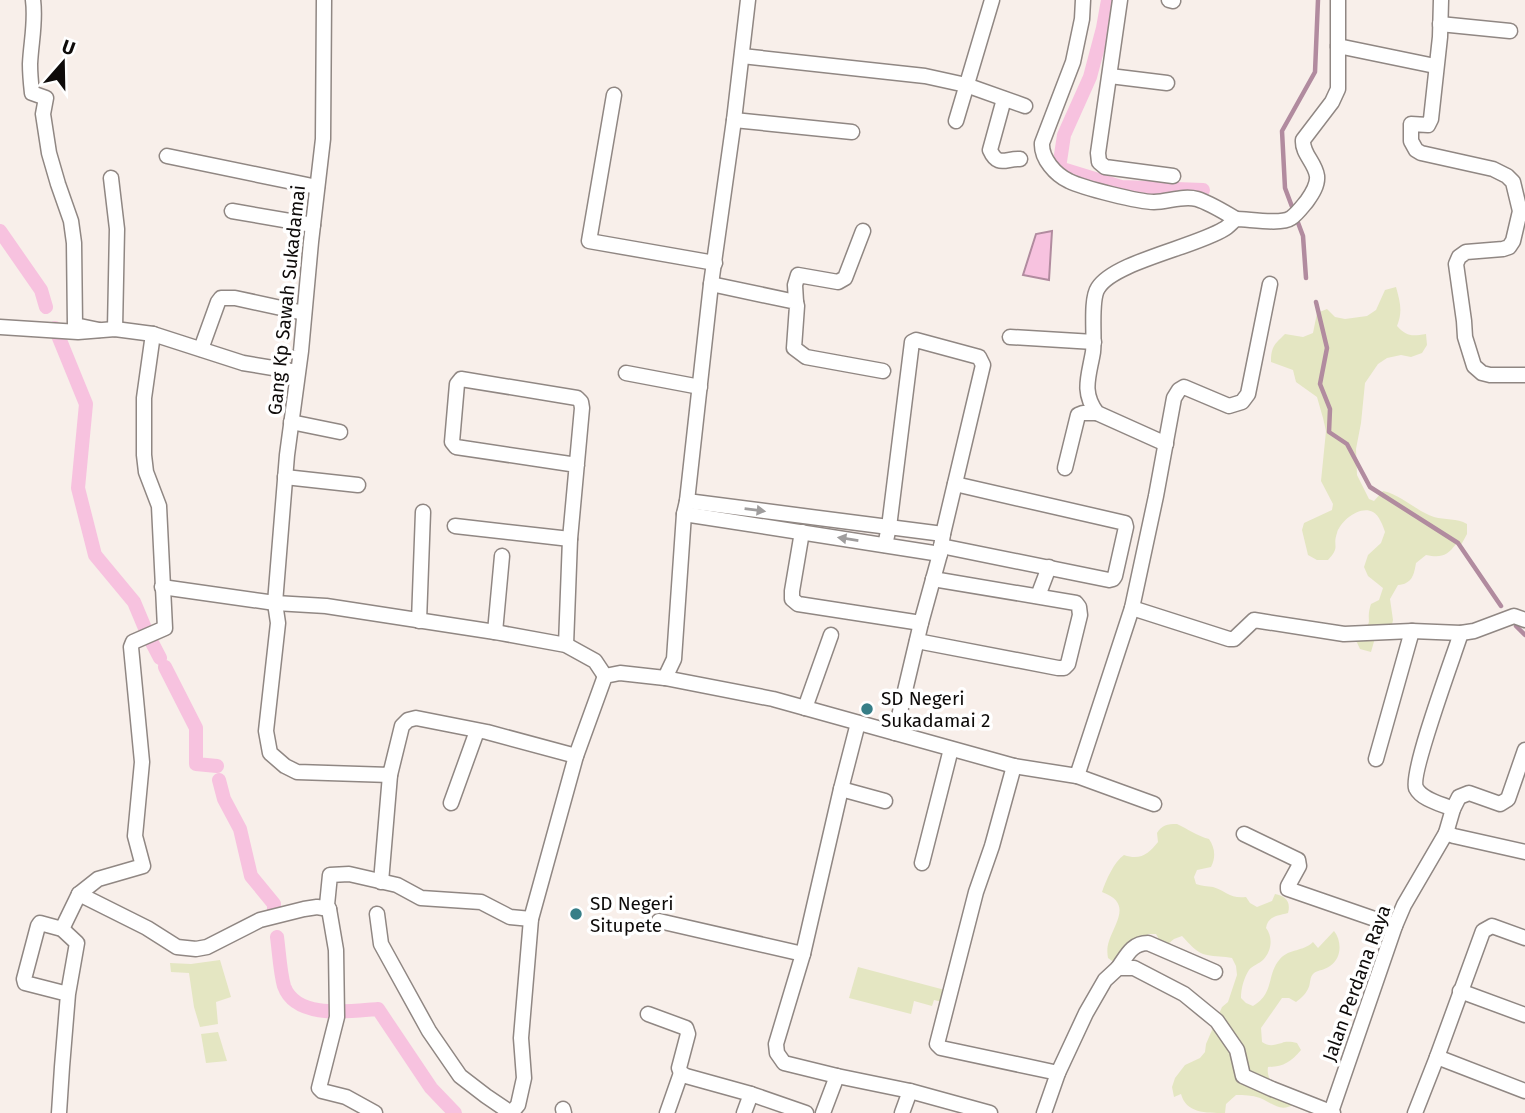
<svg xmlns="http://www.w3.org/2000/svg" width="1525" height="1113" font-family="'Fira Sans',sans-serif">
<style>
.green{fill:#e4e6c2}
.water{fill:#f7c2df;stroke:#b18b9f;stroke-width:2}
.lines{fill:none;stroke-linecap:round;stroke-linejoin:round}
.stream{stroke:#b18b9f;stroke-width:4.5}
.canal{stroke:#f7c2df;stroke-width:14}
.minor-casing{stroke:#908783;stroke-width:17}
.minor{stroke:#fff;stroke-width:14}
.oneway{fill:#9f9d9d}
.poi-dot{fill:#377e87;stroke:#fff;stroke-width:2.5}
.labels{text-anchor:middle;stroke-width:7;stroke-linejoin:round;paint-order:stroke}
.street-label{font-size:19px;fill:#0e0b0a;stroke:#fff}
.poi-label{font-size:19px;fill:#0e0b0a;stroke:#fff;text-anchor:start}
</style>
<rect width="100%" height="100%" fill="#f8efea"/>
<g class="green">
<path d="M1396 287C1400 302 1403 311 1397 326 1407 337 1412 336 1426 334L1427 345 1422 353 1411 357 1401 355 1387 358 1378 364 1365 383 1361 423 1356 449 1357 475 1369 499 1374 501 1383 491C1402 495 1416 511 1434 517 1445 520 1457 518 1467 524V534L1461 545 1456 544C1447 556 1441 558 1426 555L1416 563C1414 575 1412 584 1398 585L1390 599 1393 620 1391 629 1375 638 1371 652 1360 649 1354 636C1378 620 1364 625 1371 604L1379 600 1383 588 1368 576 1364 567 1368 555 1381 543 1385 532C1383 526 1379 515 1373 512 1359 505 1340 522 1337 533 1332 547 1341 546 1328 560H1317L1308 555 1302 530 1304 523 1332 510 1333 504 1321 481 1326 431 1323 418 1317 397 1296 382 1293 370 1271 362C1271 346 1275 344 1285 334L1303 337 1313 333 1317 313 1327 309 1335 317 1345 319 1367 316 1376 310 1385 290Z"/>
<path d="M1177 824C1188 829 1197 836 1209 839 1215 848 1216 857 1211 867L1197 870 1194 877 1196 884C1202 886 1207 886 1213 887 1226 891 1230 899 1246 897L1250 903 1257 907 1272 901 1275 894C1286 896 1291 902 1288 913 1277 916 1268 916 1266 928 1273 937 1272 951 1263 960 1259 964 1253 965 1249 970 1244 978 1241 988 1241 998L1246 1003 1253 1006C1275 993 1266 975 1280 959 1290 948 1303 952 1313 942L1318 948 1334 931C1342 941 1342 958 1330 966 1325 970 1318 970 1314 973 1309 977 1311 984 1308 989 1305 995 1301 998 1296 1002L1289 998H1282L1261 1028 1262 1042C1270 1047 1273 1045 1282 1043 1286 1041 1292 1042 1297 1043L1301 1050C1291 1062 1283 1067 1268 1067 1265 1084 1285 1094 1297 1103 1280 1113 1276 1105 1260 1098 1252 1095 1244 1095 1236 1095L1226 1104 1225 1113C1205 1113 1186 1113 1181 1094L1174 1097 1172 1087 1175 1078 1185 1065 1200 1058 1205 1052 1206 1044 1222 1007 1228 1002 1237 975 1236 966 1232 958C1224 956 1215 957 1207 955 1196 953 1189 943 1182 936L1174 939 1168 944 1160 941 1156 934H1148L1145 940 1115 963 1108 958C1107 952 1107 947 1109 941 1116 921 1132 903 1102 892 1106 880 1114 862 1124 855 1141 861 1149 853 1158 842L1157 833C1162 825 1167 824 1177 824Z"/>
<polygon points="220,960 231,997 216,1002 218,1024 200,1027 194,1007 189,973 171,972 170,963 191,964"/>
<polygon points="858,967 945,990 942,1002 934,1000 932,1006 914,1001 911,1014 849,998"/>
<polygon points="218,1032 227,1061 206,1063 201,1034"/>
</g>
<polygon class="water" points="1052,231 1049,280 1023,275 1036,234"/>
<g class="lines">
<g class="stream">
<polyline points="1306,278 1303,236 1285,188 1282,131 1315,72 1318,0"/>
<polyline points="1316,302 1327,348 1320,384 1330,409 1329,432 1347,444 1370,487 1458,543 1501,606"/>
<polyline points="1516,626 1525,635"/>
</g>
<g class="canal">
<polyline points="1108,0 1103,28 1090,77 1064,135 1059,168 1121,187 1203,190"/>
<polyline points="0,231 41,290 46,307"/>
<polyline points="55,328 86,404 78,488 95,555 134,602 147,633 160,658"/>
<polyline points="165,667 196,728 196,764 217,766"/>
<polyline points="219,780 224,799 240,829 251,876 274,904 274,917"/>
<path d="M277 937C279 951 280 972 284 986 296 1020 350 1011 378 1009L431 1088 455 1113"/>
</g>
<g class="minor-casing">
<g id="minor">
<path d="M33 0C36 22 31 42 30 64 30 74 31 84 32 93L46 98 43 114 49 153 58 184 71 221 74 243 75 325 99 330"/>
<polyline points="324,0 323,139 311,242 301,351 287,455 275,603 278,623 266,731 270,753 285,766 297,772 390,775 402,726 408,720 416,718 487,732 576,756"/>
<path d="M1083 0 1082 19 1073 62 1042 143C1041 159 1056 175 1069 181 1083 188 1139 202 1154 202 1168 202 1183 195 1197 199 1210 203 1224 212 1236 219"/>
<polyline points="1120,0 1098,153 1099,162 1105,167 1173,176"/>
<polyline points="1169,0 1173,1"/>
<polyline points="1441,0 1440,37 1431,119 1428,125 1411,124 1411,141 1416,150 1421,153 1493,169 1507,176 1513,182 1520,211 1513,241 1509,247 1503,249 1466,252 1459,257 1456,264 1464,321 1465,337 1474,366 1482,373 1490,375 1525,375"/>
<polyline points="1440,24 1510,31"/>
<polyline points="1338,46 1435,66"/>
<polyline points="742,56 925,76 966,85 1025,106"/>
<polyline points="1110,76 1167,83"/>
<polyline points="614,95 589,241 715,263"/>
<path d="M1004 99 990 150C998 168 1006 158 1020 159"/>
<polyline points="734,120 852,132"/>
<polyline points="956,121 992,0"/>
<polyline points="167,156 317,187"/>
<polyline points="111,178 117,229 115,329"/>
<polyline points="232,211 313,225"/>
<polyline points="711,284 796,302 797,306 794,348 806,357 883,371"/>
<polyline points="796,302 795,285 798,275 838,282 845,278 863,231"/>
<polyline points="0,327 78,332 115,329 153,334 243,363 297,372"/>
<polyline points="1010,337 1094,342"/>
<polyline points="201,349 218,302 221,298 235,298 304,313"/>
<polyline points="626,373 700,387"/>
<polyline points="291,422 340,432"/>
<path d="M1166 444 1097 413C1081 392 1089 376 1093 352 1095 336 1090 300 1098 288 1114 262 1195 247 1224 229 1228 227 1232 222 1236 219 1249 219 1281 225 1291 218 1297 214 1302 207 1307 201 1312 194 1318 185 1317 176 1315 162 1302 154 1303 140L1332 102 1338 89V0"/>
<polyline points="1065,468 1078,415 1083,413 1097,413"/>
<polyline points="285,477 358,485"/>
<polyline points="687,501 943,534"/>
<polyline points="684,514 940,554"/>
<polyline points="455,526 570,539"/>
<polyline points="802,532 792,591 792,599 798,604 921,623"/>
<polyline points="885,545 889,527 912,342 916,340 979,357 983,365 943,534 940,554 921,623 895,733"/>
<polyline points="941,546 1109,580 1113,579 1115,576 1126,527 1125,523 955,484"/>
<polyline points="162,587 275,603 326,606 495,632 566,645 595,661 605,676"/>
<polyline points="1038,596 1049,567"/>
<polyline points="1132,608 1229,639 1234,639 1254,620 1344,634 1412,631 1461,633 1474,631 1514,616 1525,620"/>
<polyline points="419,621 423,512"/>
<polyline points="495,632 502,556"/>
<polyline points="917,641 1058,668 1064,668 1068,664 1080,615 1079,607 1076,603 933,579"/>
<polyline points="566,645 570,539 582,408 581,402 577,398 461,379 457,384 452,442 456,447 577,465"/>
<polyline points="665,678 773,699 1014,766 1077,776 1132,608 1156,496 1174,398 1179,390 1184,387 1229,406 1242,402 1248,394 1270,284"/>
<polyline points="805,708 831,635"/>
<polyline points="1376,759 1412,631"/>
<polyline points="1014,766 992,846 976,892 937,1044 941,1048 1058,1073"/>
<polyline points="1077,776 1154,804"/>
<polyline points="841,789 885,801"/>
<polyline points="451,803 477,731"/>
<path d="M1453 809C1442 804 1422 800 1416 788 1410 773 1454 655 1461 633"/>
<polyline points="1446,833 1453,809 1459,797 1469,793 1500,804 1508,799 1525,750"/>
<polyline points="1244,834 1298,860 1299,866 1288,886 1288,889 1395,926"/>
<polyline points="922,863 951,749"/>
<polyline points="381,882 390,775"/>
<polyline points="79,894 147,928 177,947 196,949 207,947 260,920 304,909 317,907 329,909 327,905 330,875 349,874 397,885 421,898 481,902 510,917 531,919"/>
<polyline points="329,909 336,950 337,1017 319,1088 322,1091 346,1097 375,1113"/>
<polyline points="377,914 381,944 429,1031 460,1076 486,1096 511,1113"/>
<polyline points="659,921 803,954"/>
<polyline points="62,929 79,894 98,879 143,866 135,836 142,762 131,647 133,642 165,628 159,506 146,472 144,455 144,398 153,334"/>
<path d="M1118 968C1127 955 1132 943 1148 943L1215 972"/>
<polyline points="1460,991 1525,1015"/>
<polyline points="648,1014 686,1028 688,1034 679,1068 681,1073 686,1076 751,1094 806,1113"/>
<polyline points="1437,1057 1525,1091"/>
<polyline points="837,1076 784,1063 777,1053 776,1044 803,954 841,789 858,723"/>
<polyline points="563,1109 564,1113"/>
<polyline points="1331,1112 1395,926 1404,905 1446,833 1454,836 1525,852"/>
<polyline points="59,1113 62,1067 68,994 25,983 24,979 38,926 40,923 62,929 77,943 68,994"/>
<polyline points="511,1113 518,1105 524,1078 521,1038 531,919 576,756 605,676 620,673 665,678 674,659 684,514 687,501 711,284 734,120 748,0"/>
<polyline points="667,1113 681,1073"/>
<polyline points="744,1113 751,1094"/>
<polyline points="823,1113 837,1076 910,1091 990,1113"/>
<polyline points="902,1113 910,1091"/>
<polyline points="1044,1113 1058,1073 1086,1013 1105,980 1118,968 1134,968 1184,994 1217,1021 1237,1050 1243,1076 1272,1089 1333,1113"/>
<polyline points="1415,1113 1437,1057 1483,931 1492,926 1525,938"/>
</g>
</g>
<use href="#minor" class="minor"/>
</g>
<defs><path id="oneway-solid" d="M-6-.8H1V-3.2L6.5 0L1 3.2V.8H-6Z" transform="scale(1.75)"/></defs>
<g class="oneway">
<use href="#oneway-solid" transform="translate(755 510) rotate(7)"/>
<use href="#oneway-solid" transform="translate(848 539) rotate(-171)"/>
</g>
<g class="poi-dot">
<circle cx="867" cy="709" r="7"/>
<circle cx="576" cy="914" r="7"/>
</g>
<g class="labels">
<g class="street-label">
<text transform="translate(286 300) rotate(-84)" y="7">Gang Kp Sawah Sukadamai</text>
<text transform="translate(1356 983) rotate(-70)" y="7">Jalan Perdana Raya</text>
</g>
<g class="poi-label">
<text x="881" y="705">SD Negeri<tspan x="881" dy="22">Sukadamai 2</tspan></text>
<text x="590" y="910">SD Negeri<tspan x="590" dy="22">Situpete</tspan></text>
</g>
</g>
<g transform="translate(63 63) rotate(20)" stroke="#ffffff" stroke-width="5" paint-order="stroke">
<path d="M0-5L12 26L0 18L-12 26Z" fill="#0e0b0a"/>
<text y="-10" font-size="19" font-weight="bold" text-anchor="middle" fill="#0e0b0a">U</text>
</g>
</svg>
